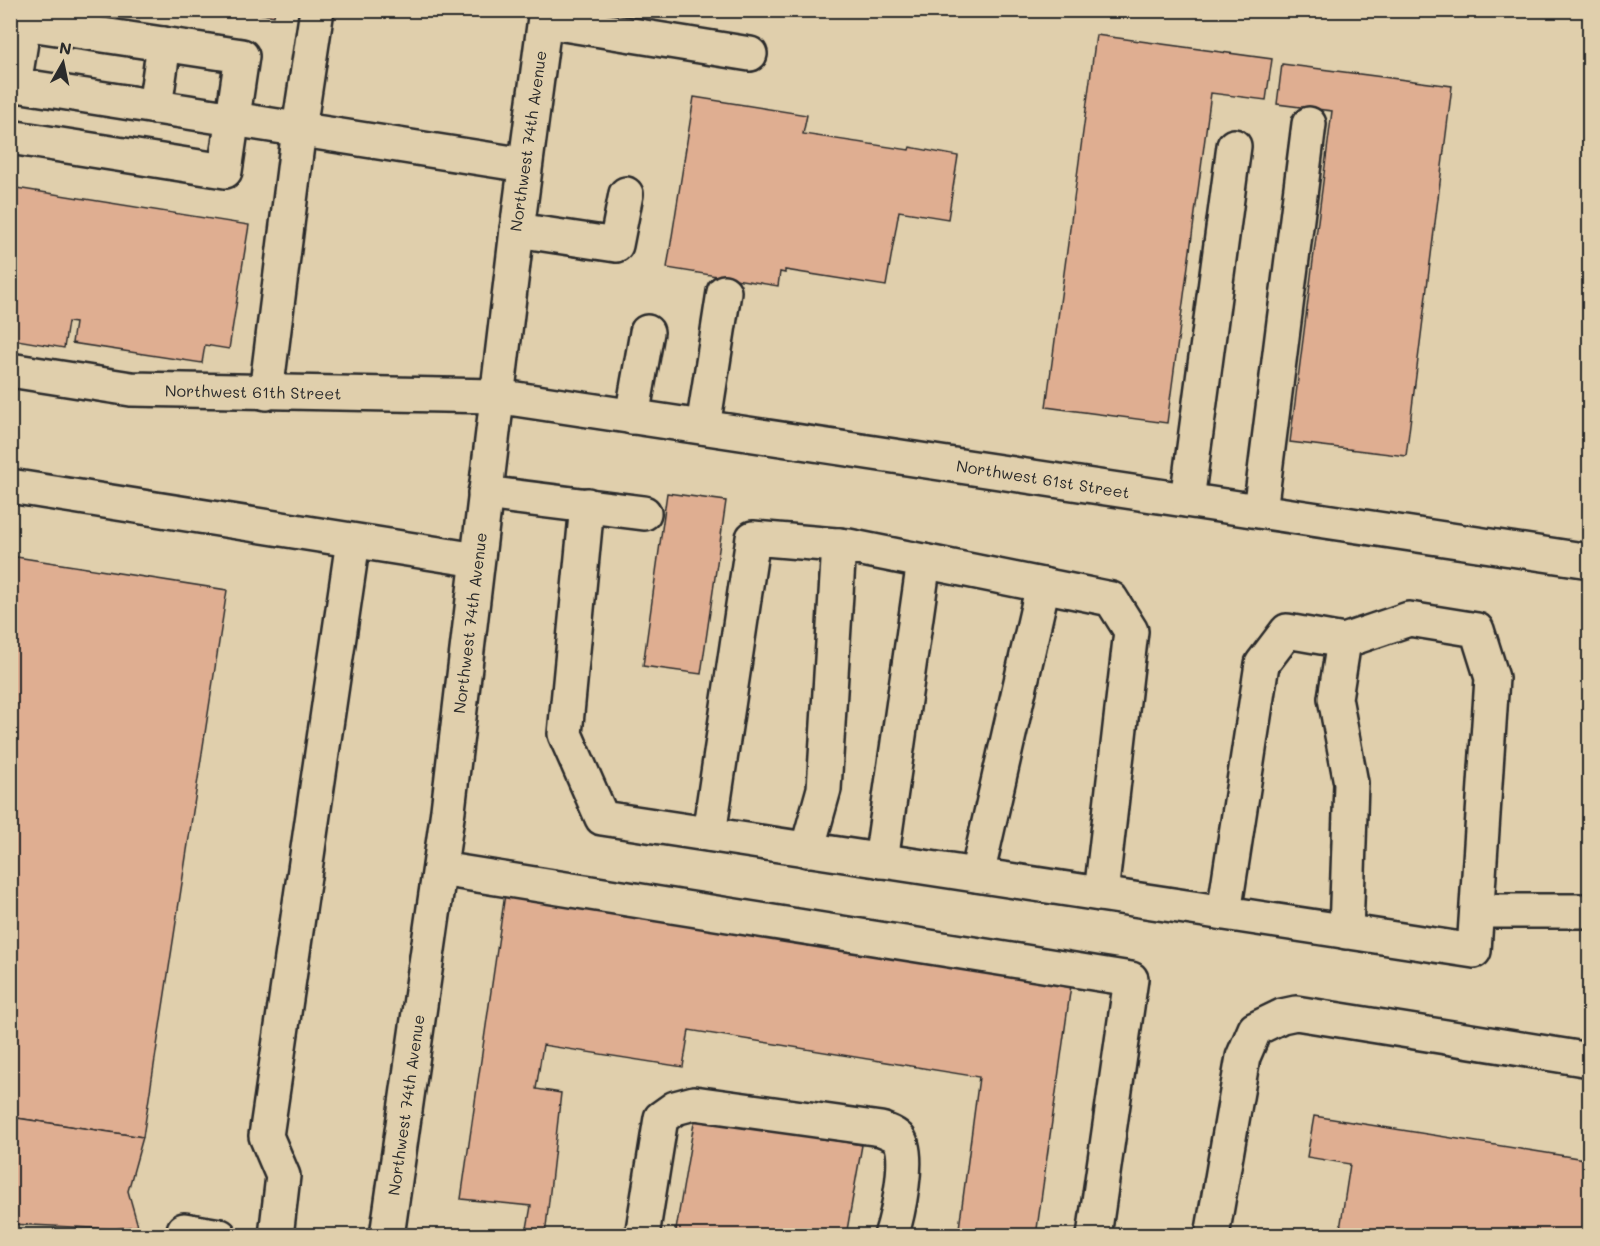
<svg xmlns="http://www.w3.org/2000/svg" width="1600" height="1246" font-family="Mali,sans-serif">
<style>
.building{fill:#dfae91;stroke:#2b2b2b;stroke-width:1.5}
.lines{fill:none;stroke-linecap:round;stroke-linejoin:round}
.minor-casing{stroke:#2b2b2b;stroke-width:38}
.minor{stroke:#e0cfac;stroke-width:33}
.labels{text-anchor:middle;stroke-width:6;stroke-linejoin:round;paint-order:stroke}
.street-label{font-size:16px;fill:#2b2b2b;stroke:#e0cfac}
</style>
<rect width="100%" height="100%" fill="#e0cfac"/>
<filter id="ink" filterUnits="userSpaceOnUse"><feTurbulence type="fractalNoise" baseFrequency=".0167" numOctaves="2"/><feDisplacementMap in="SourceGraphic" scale="12" xChannelSelector="R" yChannelSelector="G"/><feConvolveMatrix kernelMatrix="1 2 1 2 8 2 1 2 1" color-interpolation-filters="sRGB"/></filter>
<g filter="url(#ink)">
<g class="building">
<polygon points="240,10 275,10 274,16"/>
<polygon points="1096,35 1272,59 1266,100 1211,93 1167,423 1046,407"/>
<polygon points="1282,64 1452,86 1406,456 1290,442 1332,111 1277,104"/>
<polygon points="694,97 807,115 803,134 909,150 910,147 958,156 948,219 899,211 886,286 785,270 785,273 780,272 778,286 667,268"/>
<polygon points="10,187 249,225 229,349 205,345 202,363 72,343 75,323 68,322 64,348 11,339 15,316 10,316"/>
<polygon points="667,493 726,501 701,674 643,666"/>
<polygon points="10,556 227,590 143,1137 10,1117"/>
<polygon points="505,894 1071,985 1036,1236 958,1236 979,1077 689,1030 683,1067 543,1045 536,1089 561,1093 545,1236 526,1234 531,1206 461,1199"/>
<polygon points="1314,1116 1590,1160 1590,1236 1339,1236 1350,1164 1307,1157"/>
<polygon points="10,1117 143,1137 128,1191 138,1226 114,1229 10,1224"/>
<polygon points="695,1117 862,1145 846,1236 675,1236"/>
</g>
<g class="lines">
<g class="minor-casing">
<g id="minor">
<polyline points="10,21 242,56 225,171 10,137"/>
<polyline points="545,21 750,54"/>
<polyline points="10,84 525,165"/>
<polyline points="14,85 24,23"/>
<polyline points="155,107 164,44"/>
<polyline points="517,230 616,245 626,194"/>
<polyline points="10,370 131,389 496,396 1590,561"/>
<polyline points="266,393 299,129 317,10"/>
<polyline points="632,417 647,332"/>
<polyline points="703,427 724,292"/>
<polyline points="10,486 477,560"/>
<polyline points="485,493 644,513"/>
<polyline points="1187,500 1234,146"/>
<polyline points="587,505 565,734 602,818 1474,951 1492,678 1477,630 1409,619 1344,641 1287,631 1262,664 1224,913"/>
<polyline points="1260,511 1309,124"/>
<polyline points="1344,641 1335,698 1351,783 1346,932"/>
<polyline points="709,834 753,538 848,546 1111,599 1131,631 1101,894"/>
<polyline points="807,850 824,789 839,545"/>
<polyline points="881,861 924,561"/>
<polyline points="440,869 1131,979 1094,1236"/>
<polyline points="977,875 1043,585"/>
<polyline points="1477,911 1590,911"/>
<polyline points="184,1230 220,1236"/>
<polyline points="276,1236 283,1176 266,1136 353,541"/>
<polyline points="387,1236 448,810 517,230 546,10"/>
<path d="M642 1236 661 1118 675 1108 694 1103 881 1129C886 1131 895 1134 898 1138 912 1152 897 1218 891 1236"/>
<polyline points="1212,1236 1243,1057 1255,1029 1282,1016 1296,1013 1590,1060"/>
</g>
</g>
<use href="#minor" class="minor"/>
</g>
</g>
<g class="labels">
<g class="street-label">
<text transform="translate(528 141) rotate(-82)" y="6">Northwest 74th Avenue</text>
<text transform="translate(253 392) rotate(1)" y="6">Northwest 61th Street</text>
<text transform="translate(1043 479) rotate(9)" y="6">Northwest 61st Street</text>
<text transform="translate(470 623) rotate(-83)" y="6">Northwest 74th Avenue</text>
<text transform="translate(406 1105) rotate(-82)" y="6">Northwest 74th Avenue</text>
</g>
</g>
<rect width="1600" height="1246" fill="none" stroke="#e0cfac" stroke-width="36"/>
<rect x="18" y="18" width="1564" height="1210" fill="none" stroke="#2b2b2b" stroke-width="2" filter="url(#ink)"/>
<g transform="translate(63 63) rotate(9)" stroke="#e0cfac" stroke-width="4.5" paint-order="stroke">
<path d="M0-4.5L10 22L0 15L-10 22Z" fill="#2b2b2b"/>
<text y="-9" font-size="16" font-weight="bold" text-anchor="middle" fill="#2b2b2b">N</text>
</g>
</svg>
